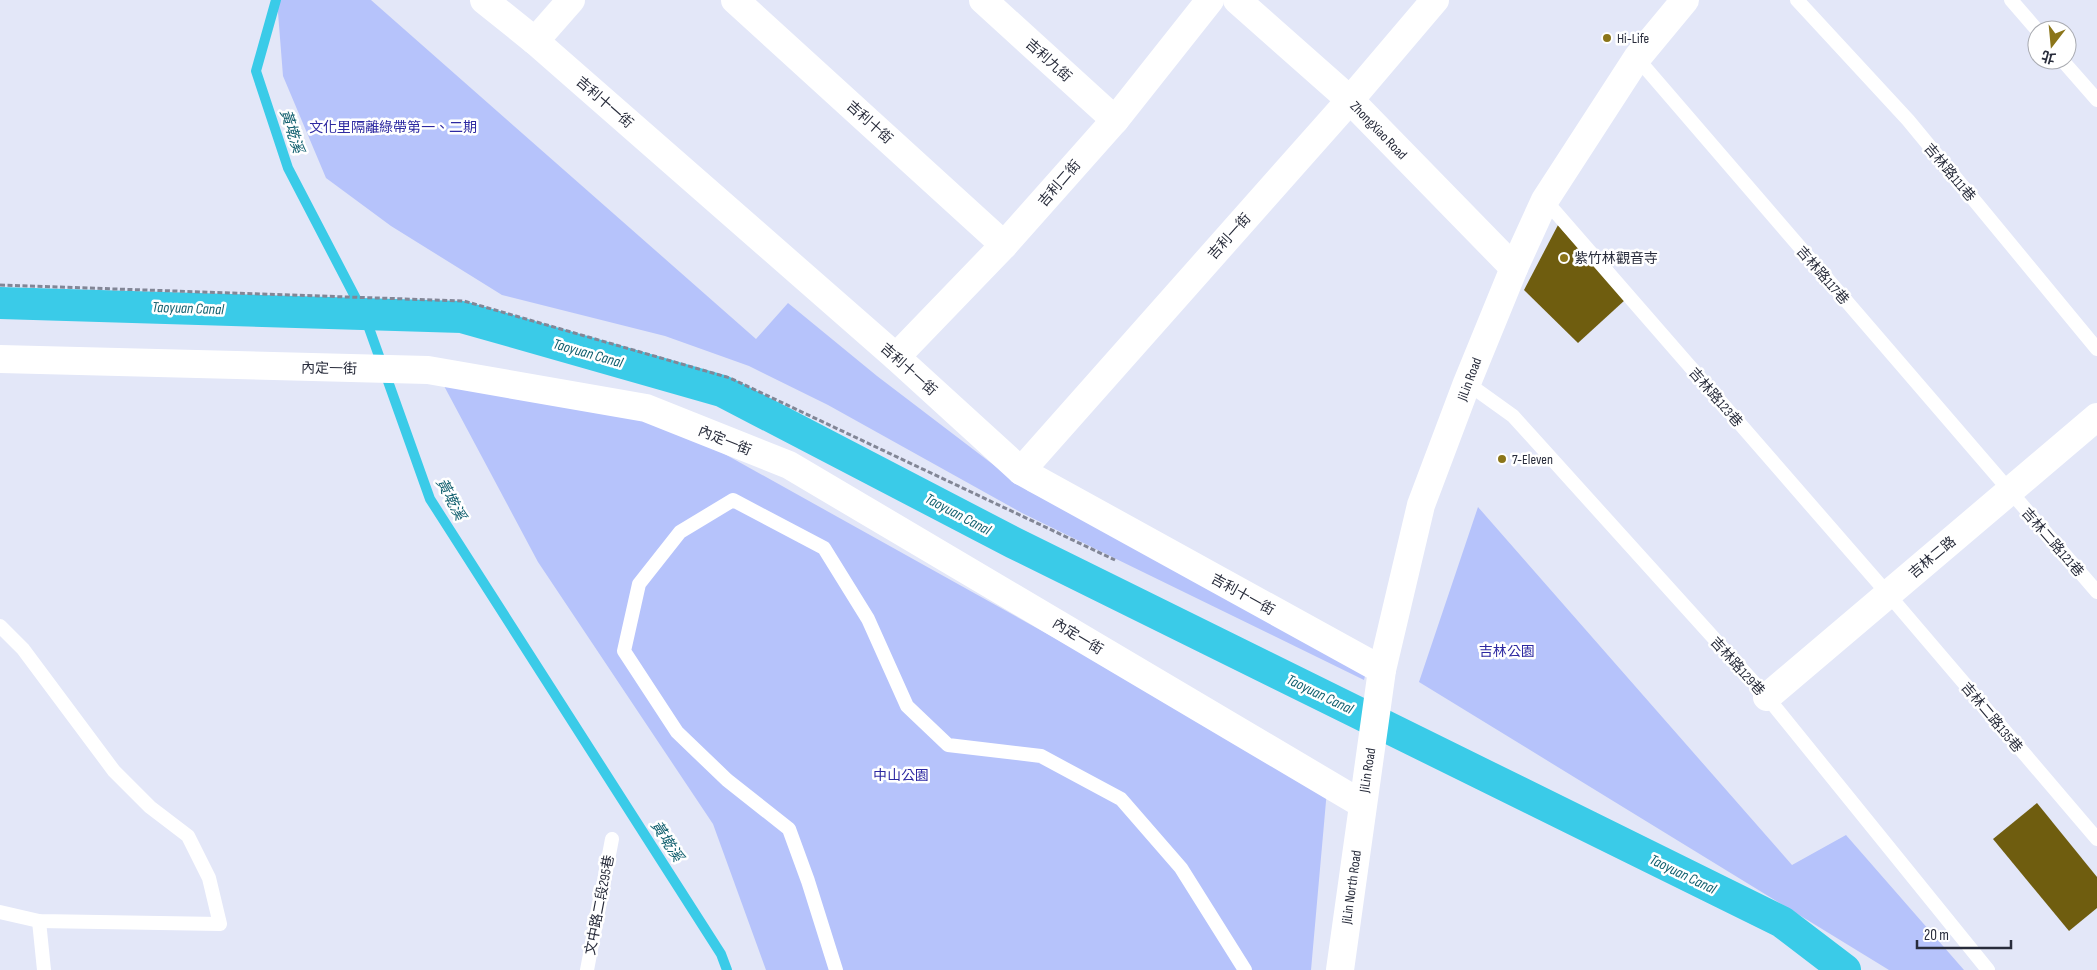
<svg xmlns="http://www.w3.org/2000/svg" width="2097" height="970" font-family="'Sofia Sans Condensed','Noto Sans TC',sans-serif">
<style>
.green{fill:#b6c3fb}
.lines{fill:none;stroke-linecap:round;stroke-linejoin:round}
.stream{stroke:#3acbe8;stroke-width:10}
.canal{stroke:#3acbe8;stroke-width:32}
.building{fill:#6f5d0f}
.path{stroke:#828696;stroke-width:3;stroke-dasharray:5 2.5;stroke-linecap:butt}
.service{stroke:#fff;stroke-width:14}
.minor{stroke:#fff;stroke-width:28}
.poi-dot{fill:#8b7519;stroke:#fff;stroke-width:2}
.labels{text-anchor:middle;stroke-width:5;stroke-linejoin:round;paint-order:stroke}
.poi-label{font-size:14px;fill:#282c3b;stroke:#fff;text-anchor:start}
.street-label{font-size:14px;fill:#282c3b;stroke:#fff}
.park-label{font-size:14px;fill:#2d29a1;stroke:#fff}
.water-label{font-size:15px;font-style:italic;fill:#12606f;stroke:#fff}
</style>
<rect width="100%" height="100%" fill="#e3e7f8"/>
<g class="green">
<polygon points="277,0 371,0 756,339 788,303 877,376 1028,491 1370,656 1364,680 1022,513 828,405 749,366 665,336 502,295 391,226 326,178 283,76"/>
<polygon points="443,384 671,424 1327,790 1311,970 766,970 713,824 538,562"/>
<polygon points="1478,507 1792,865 1846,835 1964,970 1889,970 1419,682"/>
</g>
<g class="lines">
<polyline class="stream" points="276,0 256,71 288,168 364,314 430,499 721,954 727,970"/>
<polyline class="canal" points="0,303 462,317 722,391 1014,543 1782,922 1845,970"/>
</g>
<g class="building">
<polygon points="1558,225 1625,300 1578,343 1524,290"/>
<polygon points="2037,803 2097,877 2097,908 2069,931 1993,839"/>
</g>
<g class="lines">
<polyline class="path" points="0,285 464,301 730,378 1115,560"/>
<g class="service">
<polyline points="1797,0 1908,120 2097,349"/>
<polyline points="2011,0 2037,30"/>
<polyline points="1637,58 2097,592"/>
<polyline points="2062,60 2097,100"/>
<polyline points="1545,200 1888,594 2097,839"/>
<polyline points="1467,383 1513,416 1767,697 1988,970"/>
<polyline points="0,626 23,649 114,771 150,807 188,836 209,878 220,924 39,921 0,912"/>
<polyline points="39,921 44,970"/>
<polyline points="587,970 612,839"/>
<polyline points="836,970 808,881 789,829 727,780 677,732 624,651 639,584 680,532 733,500 824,548 868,619 907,706 948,745 1041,756 1121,799 1181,868 1245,970"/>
</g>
<g class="minor">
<polyline points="484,0 535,41 896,357 1021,471 1382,670"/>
<polyline points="735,0 1004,245"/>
<polyline points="983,0 1115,120"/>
<polyline points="1237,0 1350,100 1514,268"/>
<polyline points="535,41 571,0"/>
<polyline points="896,357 1004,245 1115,120 1210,0"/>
<polyline points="0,359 428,370 646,408 789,465 1362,804"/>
<polyline points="1021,471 1350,100 1435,0"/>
<polyline points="1767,697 2097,417"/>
<polyline points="1340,970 1382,670 1421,505 1467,383 1514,268 1545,200 1637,58 1685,0"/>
</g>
</g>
<g class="poi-dot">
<circle cx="1607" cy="38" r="5"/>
<circle cx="1564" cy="258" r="5"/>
<circle cx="1502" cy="459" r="5"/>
</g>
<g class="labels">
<g class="poi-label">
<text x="1617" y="43">Hi-Life</text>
<text x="1574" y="263">紫竹林觀音寺</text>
<text x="1512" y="464">7-Eleven</text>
</g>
<g class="street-label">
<text transform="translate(1049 60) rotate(42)" y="5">吉利九街</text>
<text transform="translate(605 102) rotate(41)" y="5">吉利十一街</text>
<text transform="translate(870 122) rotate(42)" y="5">吉利十街</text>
<text transform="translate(1379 130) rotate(46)" y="5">ZhongXiao Road</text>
<text transform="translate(1950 172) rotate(50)" y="5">吉林路111巷</text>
<text transform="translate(1059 183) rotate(-49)" y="5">吉利二街</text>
<text transform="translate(1229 236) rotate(-48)" y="5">吉利一街</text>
<text transform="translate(1823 275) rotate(49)" y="5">吉林路117巷</text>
<text transform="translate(329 368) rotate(1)" y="5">內定一街</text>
<text transform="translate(909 369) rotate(42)" y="5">吉利十一街</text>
<text transform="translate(1469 379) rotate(-69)" y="5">JiLin Road</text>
<text transform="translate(1716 397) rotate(49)" y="5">吉林路123巷</text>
<text transform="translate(725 440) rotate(22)" y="5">內定一街</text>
<text transform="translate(2053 542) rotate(49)" y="5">吉林二路121巷</text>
<text transform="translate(1932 557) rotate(-40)" y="5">吉林二路</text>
<text transform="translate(1243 594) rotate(29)" y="5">吉利十一街</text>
<text transform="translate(1078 636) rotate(31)" y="5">內定一街</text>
<text transform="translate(1738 666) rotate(48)" y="5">吉林路129巷</text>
<text transform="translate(1992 717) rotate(50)" y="5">吉林二路135巷</text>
<text transform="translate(1367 770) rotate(-81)" y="5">JiLin Road</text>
<text transform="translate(1351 887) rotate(-82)" y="5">JiLin North Road</text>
<text transform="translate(599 905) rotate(-79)" y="5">文中路二段295巷</text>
</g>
<g class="park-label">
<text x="393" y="132">文化里隔離綠帶第一、二期</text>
<text x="1507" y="656">吉林公園</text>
<text x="901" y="780">中山公園</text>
</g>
<g class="water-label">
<text transform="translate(292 131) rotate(72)" y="5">黃墘溪</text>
<text transform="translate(188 308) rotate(2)" y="5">Taoyuan Canal</text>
<text transform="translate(588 353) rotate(16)" y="5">Taoyuan Canal</text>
<text transform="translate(451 499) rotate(62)" y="5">黃墘溪</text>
<text transform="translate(958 514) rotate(28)" y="5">Taoyuan Canal</text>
<text transform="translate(1320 694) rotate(26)" y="5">Taoyuan Canal</text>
<text transform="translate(667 841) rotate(57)" y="5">黃墘溪</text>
<text transform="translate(1683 874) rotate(26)" y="5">Taoyuan Canal</text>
</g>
</g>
<g transform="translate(2052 45) rotate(196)"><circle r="24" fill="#ffffff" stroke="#a9abb1"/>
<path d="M0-4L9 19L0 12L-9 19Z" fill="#8b7519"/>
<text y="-8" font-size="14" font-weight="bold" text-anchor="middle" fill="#282c3b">北</text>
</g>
<path d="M1917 940v8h94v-8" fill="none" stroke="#282c3b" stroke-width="2.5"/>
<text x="1924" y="940" font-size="15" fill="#282c3b" stroke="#ffffff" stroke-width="4" paint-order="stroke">20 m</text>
</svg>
